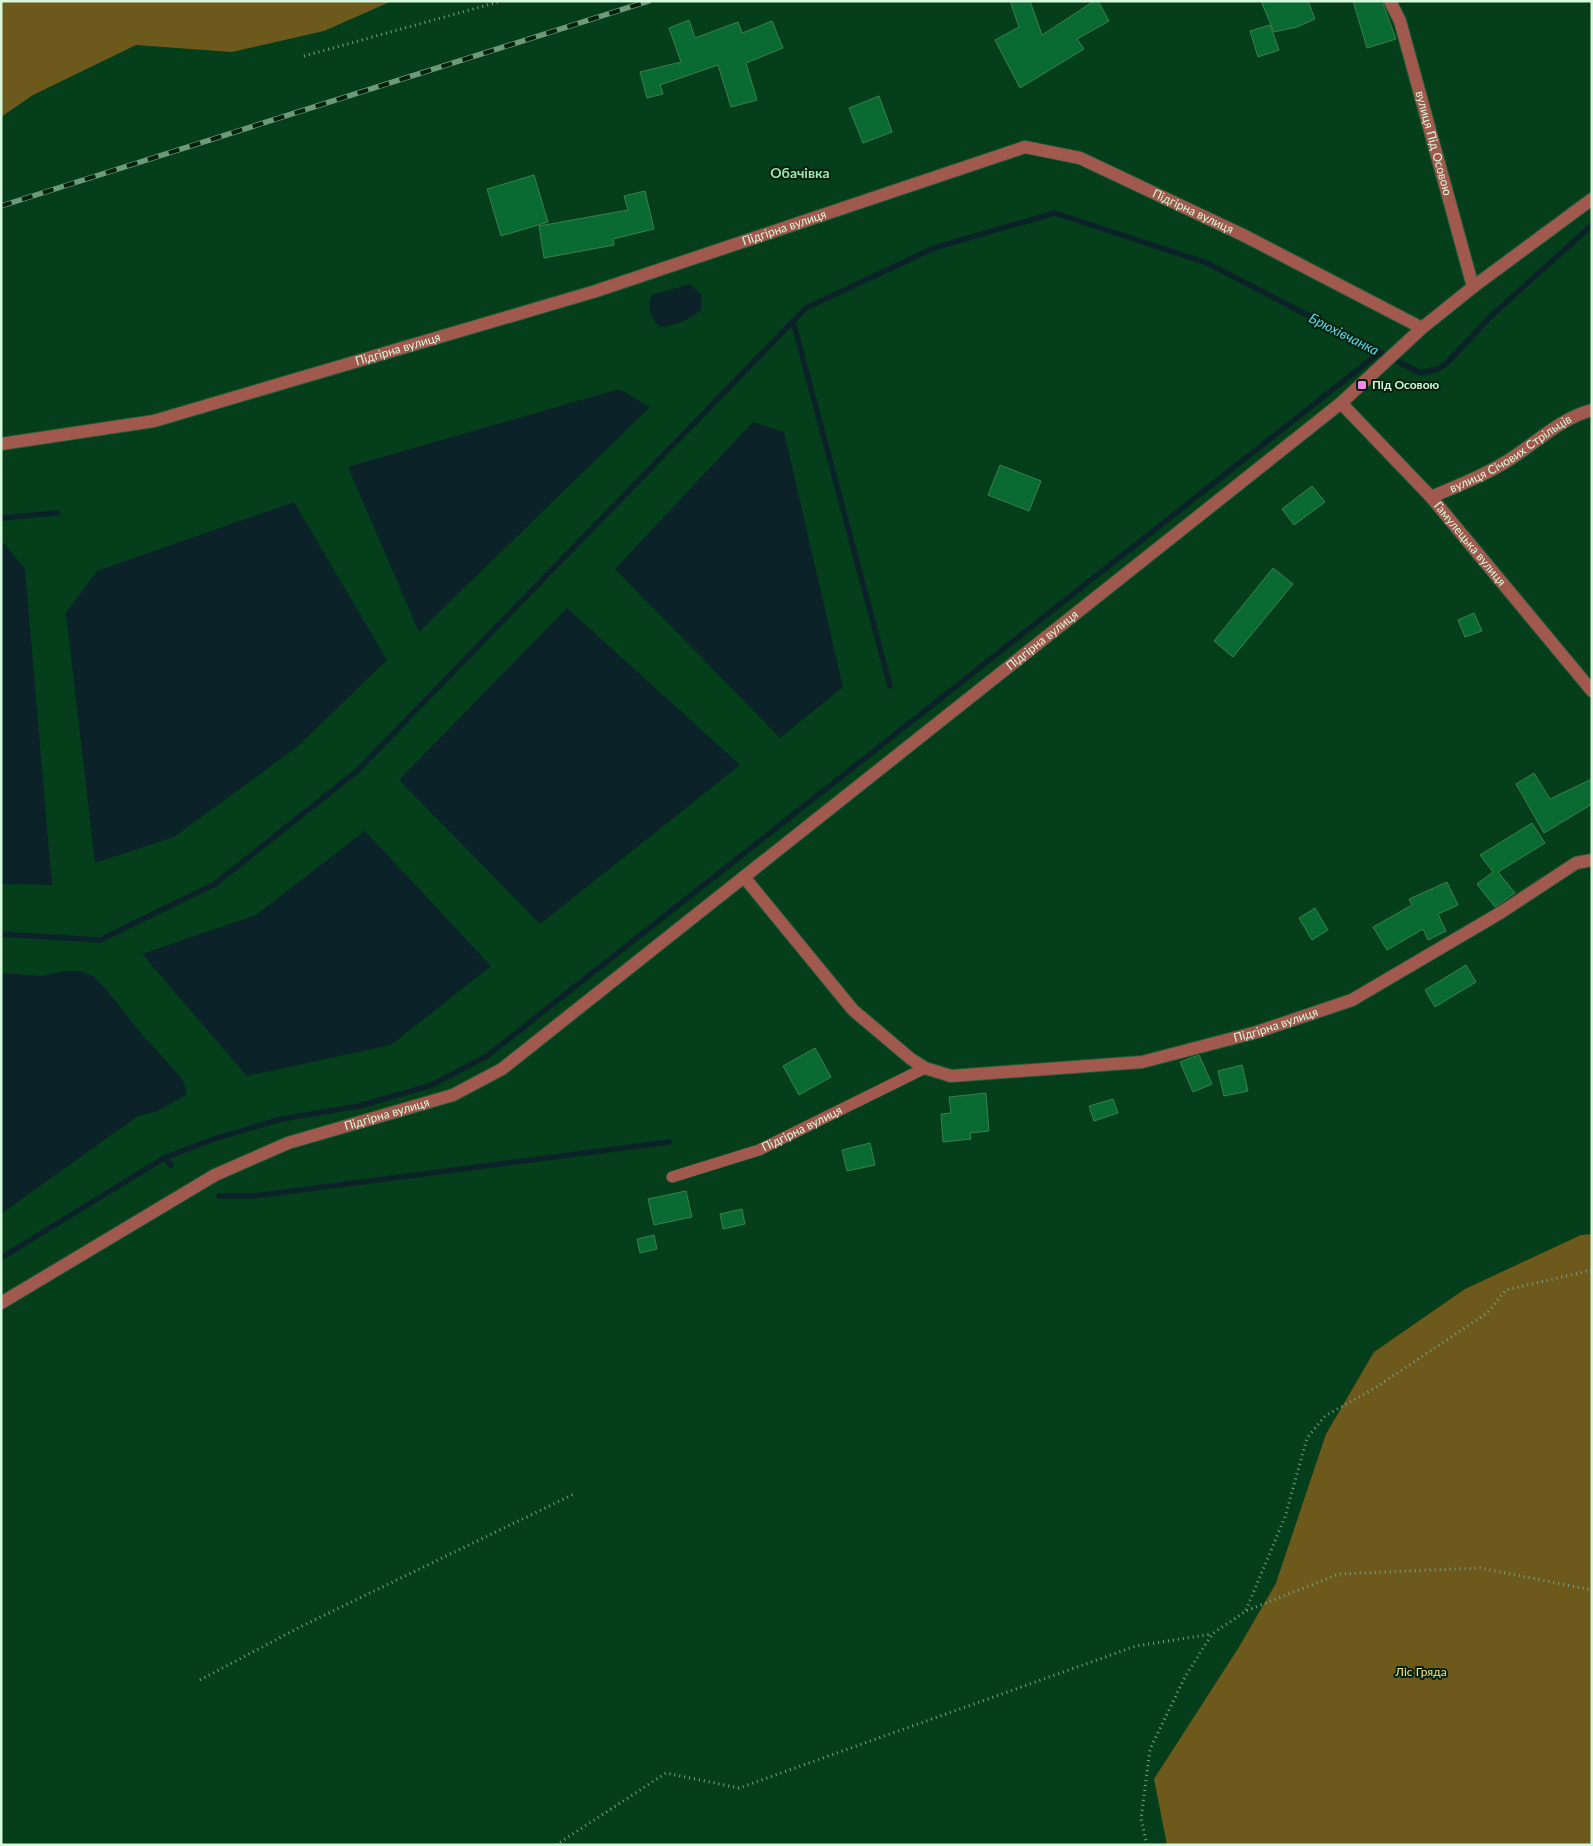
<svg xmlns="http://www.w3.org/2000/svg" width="1593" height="1846" font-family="Lato,sans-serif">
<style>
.green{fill:#6d591b}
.water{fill:#0b2328}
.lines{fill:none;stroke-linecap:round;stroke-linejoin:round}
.stream{stroke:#0b2328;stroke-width:5.5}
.building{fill:#096b31;stroke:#3c7f4d}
.service-casing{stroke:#265c39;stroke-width:12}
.minor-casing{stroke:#265c39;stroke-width:14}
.tertiary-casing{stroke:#265c39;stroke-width:14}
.path{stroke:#76a383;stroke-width:3;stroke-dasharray:1 4;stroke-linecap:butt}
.service{stroke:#a1594e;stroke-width:11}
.minor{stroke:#a1594e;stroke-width:12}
.tertiary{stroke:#a1594e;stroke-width:12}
.rail-casing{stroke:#6d9b7a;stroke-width:5.5}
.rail{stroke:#04210d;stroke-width:4;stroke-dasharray:11;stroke-linecap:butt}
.poi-dot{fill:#f688ed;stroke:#04210d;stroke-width:2}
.labels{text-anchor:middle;stroke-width:4;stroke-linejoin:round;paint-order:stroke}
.street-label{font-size:12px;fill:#d6f8dc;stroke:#04210d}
.poi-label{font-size:12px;font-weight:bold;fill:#d6f8dc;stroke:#04210d;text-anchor:start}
.park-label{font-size:12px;fill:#ffe08a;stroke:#04210d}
.neighbourhood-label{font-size:14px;font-weight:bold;fill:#a0e6ae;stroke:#04210d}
.water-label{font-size:14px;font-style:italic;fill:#5dd6ea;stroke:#04210d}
</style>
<rect width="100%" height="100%" fill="#053e1a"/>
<g class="green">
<polygon points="1,1 392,1 324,31 232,52 136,45 33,95 1,117"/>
<polygon points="1592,1234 1592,1845 1167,1845 1154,1779 1239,1647 1276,1583 1326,1434 1374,1352 1465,1289 1581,1235"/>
</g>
<g class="water">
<path d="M690 284 701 294V310C688 321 676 325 660 327 650 318 646 307 652 295Z"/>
<polygon points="619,389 650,407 419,632 348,467"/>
<polygon points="753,422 784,432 843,687 780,738 615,569"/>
<polygon points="294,502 387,660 297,747 174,837 95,863 66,613 97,571"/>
<polygon points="4,543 25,569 52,885 1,884 1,544"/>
<polygon points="567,608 740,765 540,924 399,780"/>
<polygon points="365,831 491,966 391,1045 247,1076 142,954 256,915"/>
<polygon points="64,971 80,971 93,976 107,990 134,1025 183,1080 187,1094 158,1111 138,1116 1,1214 1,973 42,976"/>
</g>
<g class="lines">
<g class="stream">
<polyline points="793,321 890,686"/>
<polyline points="1,518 58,513"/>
<polyline points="1,934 100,940 215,884 357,771 806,308 934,248 1055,213 1207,263 1420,373 1438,369 1447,363 1489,318 1592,225"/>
<polyline points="164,1158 171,1165"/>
<polyline points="219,1196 254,1196 669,1142"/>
<polyline points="1,1258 164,1158 211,1140 281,1119 359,1106 432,1085 487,1056 1379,353"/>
</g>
</g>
<g class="building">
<polygon points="1010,1 1030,1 1042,35 1094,1 1098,1 1109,21 1077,39 1084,49 1020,88 995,40 1019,27"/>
<polygon points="1261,1 1308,1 1315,19 1297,27 1274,32"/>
<polygon points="1353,1 1382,1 1396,39 1367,48"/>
<polygon points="689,20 695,38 738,22 742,33 772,21 783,48 746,63 757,100 731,107 718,65 660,85 663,94 647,98 640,72 681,62 669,28"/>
<polygon points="1270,25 1279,50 1258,57 1250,31"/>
<polygon points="879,96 892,132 863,143 849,108"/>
<polygon points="534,175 548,222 501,236 487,189"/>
<polygon points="645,191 654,229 613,239 614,245 544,258 539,226 628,210 624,196"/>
<polygon points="1000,465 1041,481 1029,511 988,495"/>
<polygon points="1312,486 1325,502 1294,525 1282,509"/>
<polygon points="1273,568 1293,584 1233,657 1214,641"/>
<polygon points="1474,613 1482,631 1465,637 1458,620"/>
<polygon points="1534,773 1550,799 1592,779 1592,804 1544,833 1516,784"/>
<polygon points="1532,823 1545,843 1498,872 1515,893 1495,907 1477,884 1493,872 1480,855"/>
<polygon points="1447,882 1458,905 1438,914 1446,931 1428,940 1423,929 1387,950 1373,927 1412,905 1409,899"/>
<polygon points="1315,908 1328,930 1312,940 1299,918"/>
<polygon points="1466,965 1476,982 1435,1007 1425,990"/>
<polygon points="815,1048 831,1077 799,1095 783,1066"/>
<polygon points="1199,1055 1212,1084 1193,1092 1180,1062"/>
<polygon points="1242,1065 1248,1091 1224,1096 1218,1071"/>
<polygon points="986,1093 989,1131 970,1133 971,1139 943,1142 941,1114 951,1113 949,1097"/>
<polygon points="1113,1099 1118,1113 1094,1121 1089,1106"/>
<polygon points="870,1143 875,1165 847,1171 842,1150"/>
<polygon points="686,1191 692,1217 654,1225 648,1199"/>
<polygon points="742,1209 745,1224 723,1229 720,1214"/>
<polygon points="654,1235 657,1249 640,1253 637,1239"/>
</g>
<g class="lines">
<g class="service-casing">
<g id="service">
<path id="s1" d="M672 1177 759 1150 925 1068"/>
</g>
</g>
<g class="minor-casing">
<g id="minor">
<path id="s2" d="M1390 1 1400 21 1473 287"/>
<path id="s3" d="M1341 403 1431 497 1592 691"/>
<path id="s4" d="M1 444 154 421 596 291 1025 147 1080 158 1245 236 1422 328"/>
<path id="s5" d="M1431 497C1455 487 1481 477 1504 463 1533 446 1558 419 1592 410"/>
<path id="s6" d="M744 877 853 1010 911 1059 925 1068 951 1076 1142 1062 1257 1032 1352 1000 1500 913 1576 863 1592 860"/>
</g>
</g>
<g class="tertiary-casing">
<g id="tertiary">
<path id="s7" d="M1 1303 215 1175 288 1143 453 1095 502 1069 1341 403 1422 328 1473 287 1592 199"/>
</g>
</g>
<g class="path">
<polyline points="304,56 502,1"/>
<polyline points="1246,1610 1285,1517 1307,1438 1325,1416 1375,1388 1487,1313 1506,1290 1592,1270"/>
<polyline points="200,1680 300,1627 574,1494"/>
<polyline points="556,1845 666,1773 739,1788 1136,1646 1212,1634"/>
<polyline points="1147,1845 1141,1819 1150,1749 1185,1677 1212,1634 1246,1611 1339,1574 1480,1568 1592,1590"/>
</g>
<use href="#service" class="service"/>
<use href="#minor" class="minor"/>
<use href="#tertiary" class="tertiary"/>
<g class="rail-casing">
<polyline id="rail" points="1,206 649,1"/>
</g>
<use href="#rail" class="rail"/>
</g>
<rect class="poi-dot" x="1357" y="380" width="10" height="10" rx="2.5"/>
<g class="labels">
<g class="street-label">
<text dy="4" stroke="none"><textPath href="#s2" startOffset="149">вулиця Під Осовою</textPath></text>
<text dy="4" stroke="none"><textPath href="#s4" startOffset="1249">Підгірна вулиця</textPath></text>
<text dy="4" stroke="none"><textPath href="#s4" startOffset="814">Підгірна вулиця</textPath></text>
<text dy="4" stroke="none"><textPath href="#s4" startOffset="409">Підгірна вулиця</textPath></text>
<text dy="4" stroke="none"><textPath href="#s5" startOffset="91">вулиця Січових Стрільців</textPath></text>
<text dy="4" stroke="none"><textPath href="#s3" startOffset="191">Гамулецька вулиця</textPath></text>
<text dy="4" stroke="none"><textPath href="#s7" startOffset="1246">Підгірна вулиця</textPath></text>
<text dy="4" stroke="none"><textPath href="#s6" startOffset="622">Підгірна вулиця</textPath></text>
<text dy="4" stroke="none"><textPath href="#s7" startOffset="432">Підгірна вулиця</textPath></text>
<text dy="4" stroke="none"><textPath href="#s1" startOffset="139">Підгірна вулиця</textPath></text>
</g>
<g class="poi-label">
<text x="1372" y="389">Під Осовою</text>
</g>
<g class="park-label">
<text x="1421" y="1676">Ліс Гряда</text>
</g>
<g class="neighbourhood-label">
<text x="800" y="178">Обачівка</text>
</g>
<g class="water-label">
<text transform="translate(1344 334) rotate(27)" y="5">Брюхівчанка</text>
</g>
</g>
<rect width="1593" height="1846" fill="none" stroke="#d6f8dc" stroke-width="5"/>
</svg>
